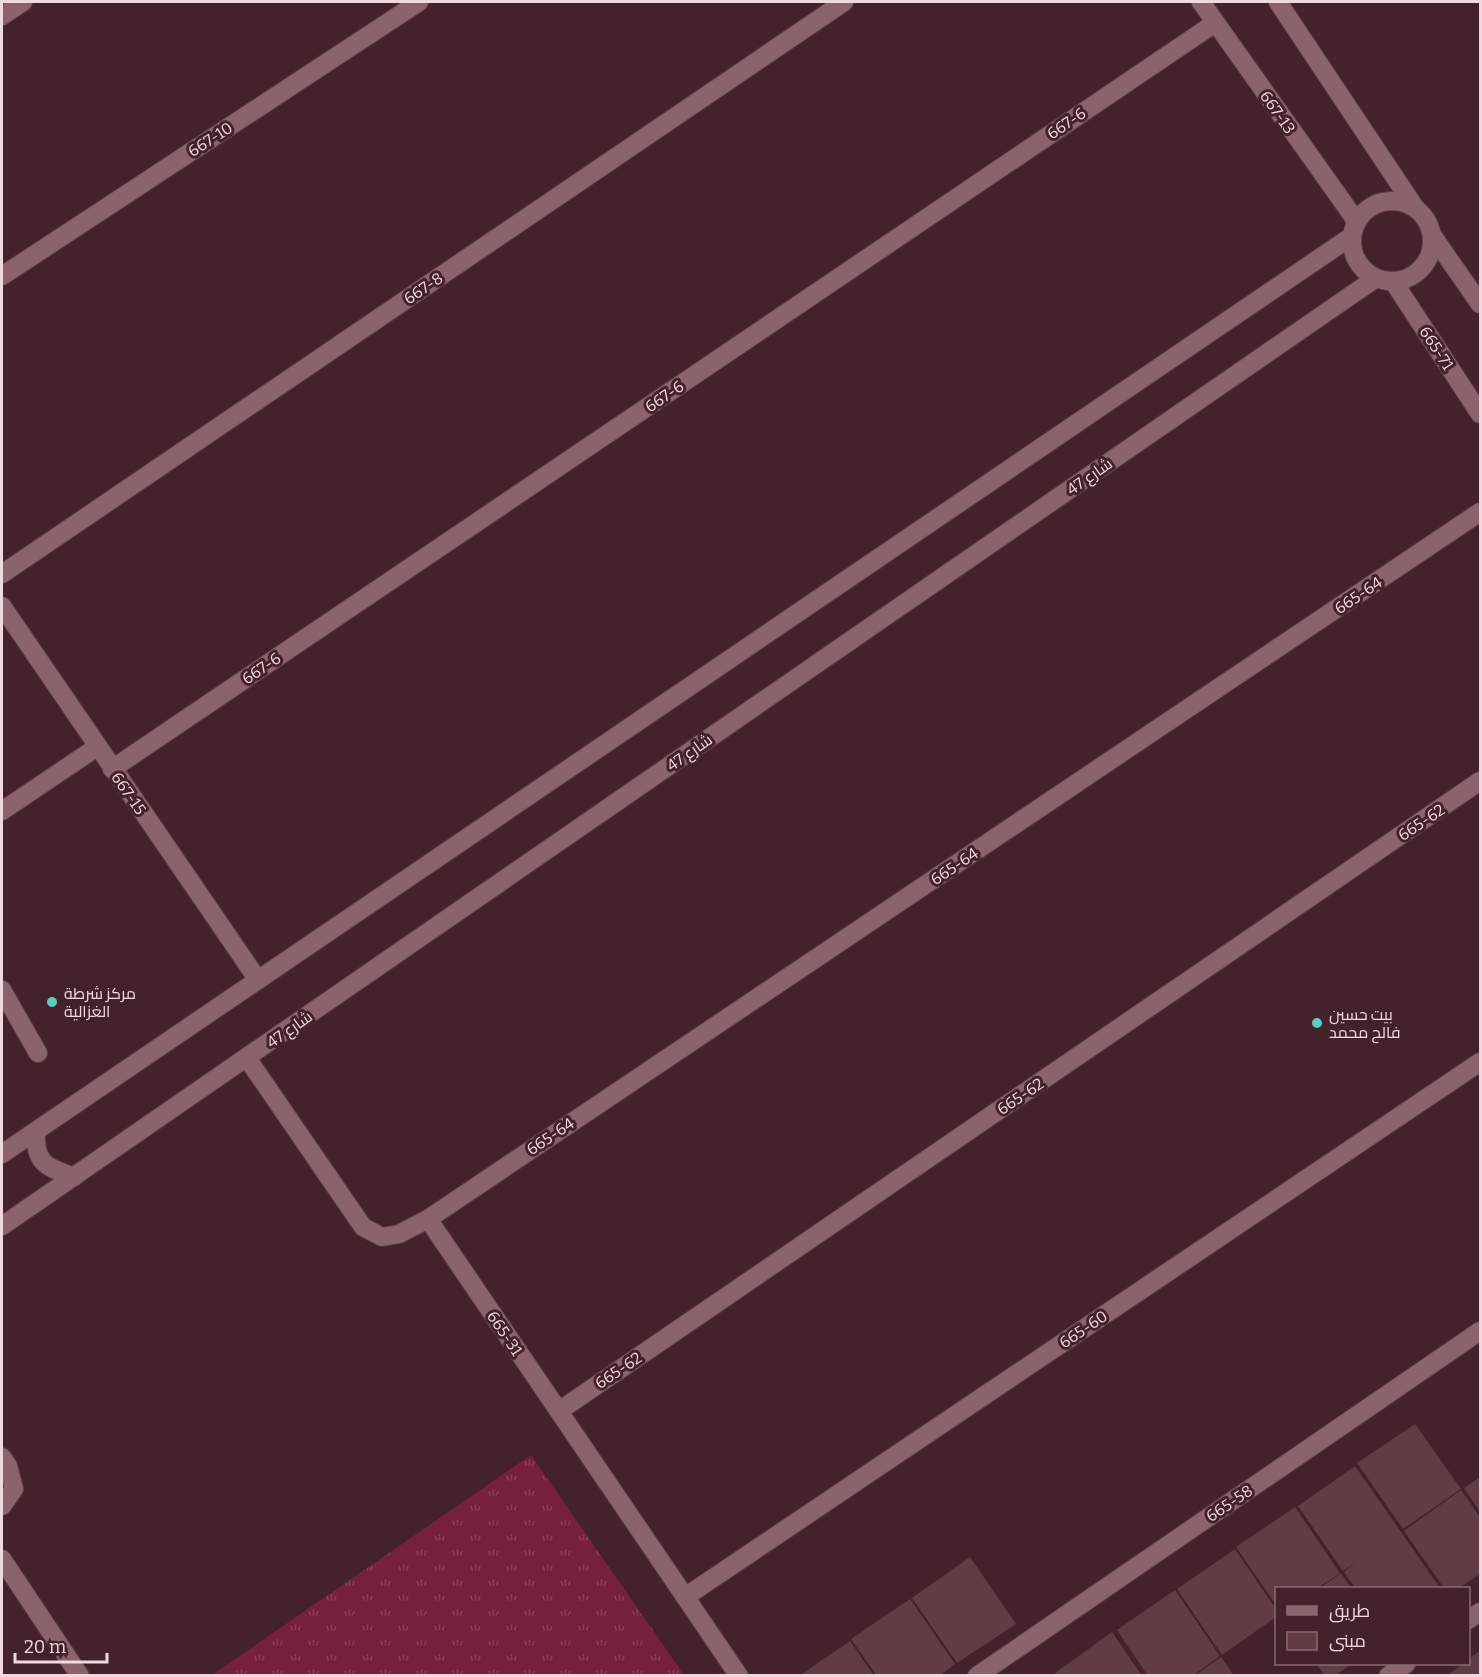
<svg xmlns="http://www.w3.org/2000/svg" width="1482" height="1677" font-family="Bitter,Cairo,serif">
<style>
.grass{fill:url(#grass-tufts)}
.building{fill:#613c43}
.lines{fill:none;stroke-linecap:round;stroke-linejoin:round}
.minor-casing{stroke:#5c4046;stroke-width:20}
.minor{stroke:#8b646b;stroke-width:18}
.poi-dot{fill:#56cec3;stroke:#432229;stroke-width:2}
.labels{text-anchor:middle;stroke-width:6;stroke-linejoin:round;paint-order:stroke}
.street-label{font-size:16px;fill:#f0d9dd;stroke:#432229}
.poi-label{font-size:16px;fill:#f0d9dd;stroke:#432229;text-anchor:start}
</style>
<defs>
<pattern id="grass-tufts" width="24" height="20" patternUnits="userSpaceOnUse" patternTransform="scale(1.5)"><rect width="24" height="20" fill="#772039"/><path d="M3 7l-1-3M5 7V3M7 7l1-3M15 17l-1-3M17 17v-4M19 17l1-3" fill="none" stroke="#8b4055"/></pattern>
</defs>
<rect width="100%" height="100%" fill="#432229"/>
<polygon class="grass" points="531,1455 684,1675 212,1675"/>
<g class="building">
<polygon points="1415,1424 1461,1489 1403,1529 1357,1463"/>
<polygon points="1355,1466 1401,1532 1440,1588 1355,1588 1344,1572 1355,1563 1343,1571 1298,1506"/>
<polygon points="1480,1477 1480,1512 1464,1488"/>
<polygon points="1461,1490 1480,1517 1480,1574 1459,1588 1444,1588 1404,1531"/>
<polygon points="1295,1507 1340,1573 1318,1588 1276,1588 1276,1605 1236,1547"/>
<polygon points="1235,1549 1276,1609 1276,1617 1222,1655 1177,1589"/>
<polygon points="970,1557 1016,1624 957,1663 912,1598"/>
<polygon points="1341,1573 1351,1588 1320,1588"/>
<polygon points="1175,1590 1220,1656 1192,1676 1148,1676 1117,1630"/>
<polygon points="910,1599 955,1664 939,1676 877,1676 851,1639"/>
<polygon points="1112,1632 1142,1676 1057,1676 1055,1673"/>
<polygon points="850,1641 874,1676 799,1676"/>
<polygon points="1480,1651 1480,1676 1446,1676 1463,1664 1468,1664 1468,1659"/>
<polygon points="1221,1657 1234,1676 1194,1676"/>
<polygon points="1317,1664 1352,1664 1334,1676 1325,1676"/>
</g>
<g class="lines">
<g class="minor-casing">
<g id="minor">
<polyline points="1201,2 1357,222"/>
<polyline points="1278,2 1414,206"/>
<polyline points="2,16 23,2"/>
<circle cx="1392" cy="241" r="40"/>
<polyline points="1432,235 1480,304"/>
<polyline points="2,276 419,2"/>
<polyline points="1393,281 1480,414"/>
<polyline points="2,574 844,2"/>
<polyline points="2,606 258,980"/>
<polyline points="112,769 1215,23"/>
<polyline points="2,811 97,747"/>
<polyline points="2,990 38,1053"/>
<polyline points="247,1058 363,1227 382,1237 399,1234 428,1219 739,1676"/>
<path d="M36 1131C34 1163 46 1167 74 1177"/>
<polyline points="2,1154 1352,236"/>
<polyline points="428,1219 1480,512"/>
<polyline points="2,1226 1376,278"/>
<polyline points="559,1411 1480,781"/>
<polyline points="2,1457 8,1466 14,1489 2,1506"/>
<polyline points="2,1559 80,1676"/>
<polyline points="685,1597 1480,1062"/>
<polyline points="1468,1620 1480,1612"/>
<polyline points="977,1676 1480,1331"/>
<polyline points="1388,1676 1406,1664"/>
</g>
</g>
<use href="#minor" class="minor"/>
</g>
<g class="poi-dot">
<circle cx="52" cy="1002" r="6"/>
<circle cx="1317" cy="1023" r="6"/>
</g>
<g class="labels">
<g class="street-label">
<text transform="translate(1278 112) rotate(55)" y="6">667-13</text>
<text transform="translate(1066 123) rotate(-34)" y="6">667-6</text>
<text transform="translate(210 139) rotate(-33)" y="6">667-10</text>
<text transform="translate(423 288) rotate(-34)" y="6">667-8</text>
<text transform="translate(1437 348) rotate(57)" y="6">665-71</text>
<text transform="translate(664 396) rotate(-34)" y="6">667-6</text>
<text transform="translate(1089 476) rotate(-35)" y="6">شارع 47</text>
<text transform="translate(1358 595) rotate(-34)" y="6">665-64</text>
<text transform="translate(261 668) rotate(-34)" y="6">667-6</text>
<text transform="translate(689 752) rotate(-35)" y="6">شارع 47</text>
<text transform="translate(129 793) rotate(55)" y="6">667-15</text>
<text transform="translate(1421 822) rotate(-34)" y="6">665-62</text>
<text transform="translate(954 866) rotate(-34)" y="6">665-64</text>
<text transform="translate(289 1029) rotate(-35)" y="6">شارع 47</text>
<text transform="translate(1020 1096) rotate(-34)" y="6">665-62</text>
<text transform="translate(550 1136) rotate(-34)" y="6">665-64</text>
<text transform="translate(1083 1329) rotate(-34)" y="6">665-60</text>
<text transform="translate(505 1333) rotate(56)" y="6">665-31</text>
<text transform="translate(618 1370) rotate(-34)" y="6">665-62</text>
<text transform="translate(1229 1503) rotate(-34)" y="6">665-58</text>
</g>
<g class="poi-label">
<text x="64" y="999">مركز شرطة<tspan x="64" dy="18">الغزالية</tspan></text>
<text x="1329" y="1020">بيت حسين<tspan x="1329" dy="18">فالح محمد</tspan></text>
</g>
</g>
<rect width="1482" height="1677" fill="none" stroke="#f0d9dd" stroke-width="6"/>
<rect x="1275" y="1587" width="195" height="78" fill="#432229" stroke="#886b71" stroke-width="1.5"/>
<rect x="1287" y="1606" width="30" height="9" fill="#8b646b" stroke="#886b71" stroke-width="1.5"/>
<text x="1329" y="1617" font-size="18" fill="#f0d9dd">طريق</text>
<rect x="1287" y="1632" width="30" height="18" fill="#613c43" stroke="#886b71" stroke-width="1.5"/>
<text x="1329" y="1647" font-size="18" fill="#f0d9dd">مبنى</text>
<path d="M15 1653v9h92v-9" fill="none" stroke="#f0d9dd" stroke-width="3"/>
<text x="24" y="1653" font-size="18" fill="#f0d9dd" stroke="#432229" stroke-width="4.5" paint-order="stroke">20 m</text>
</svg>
